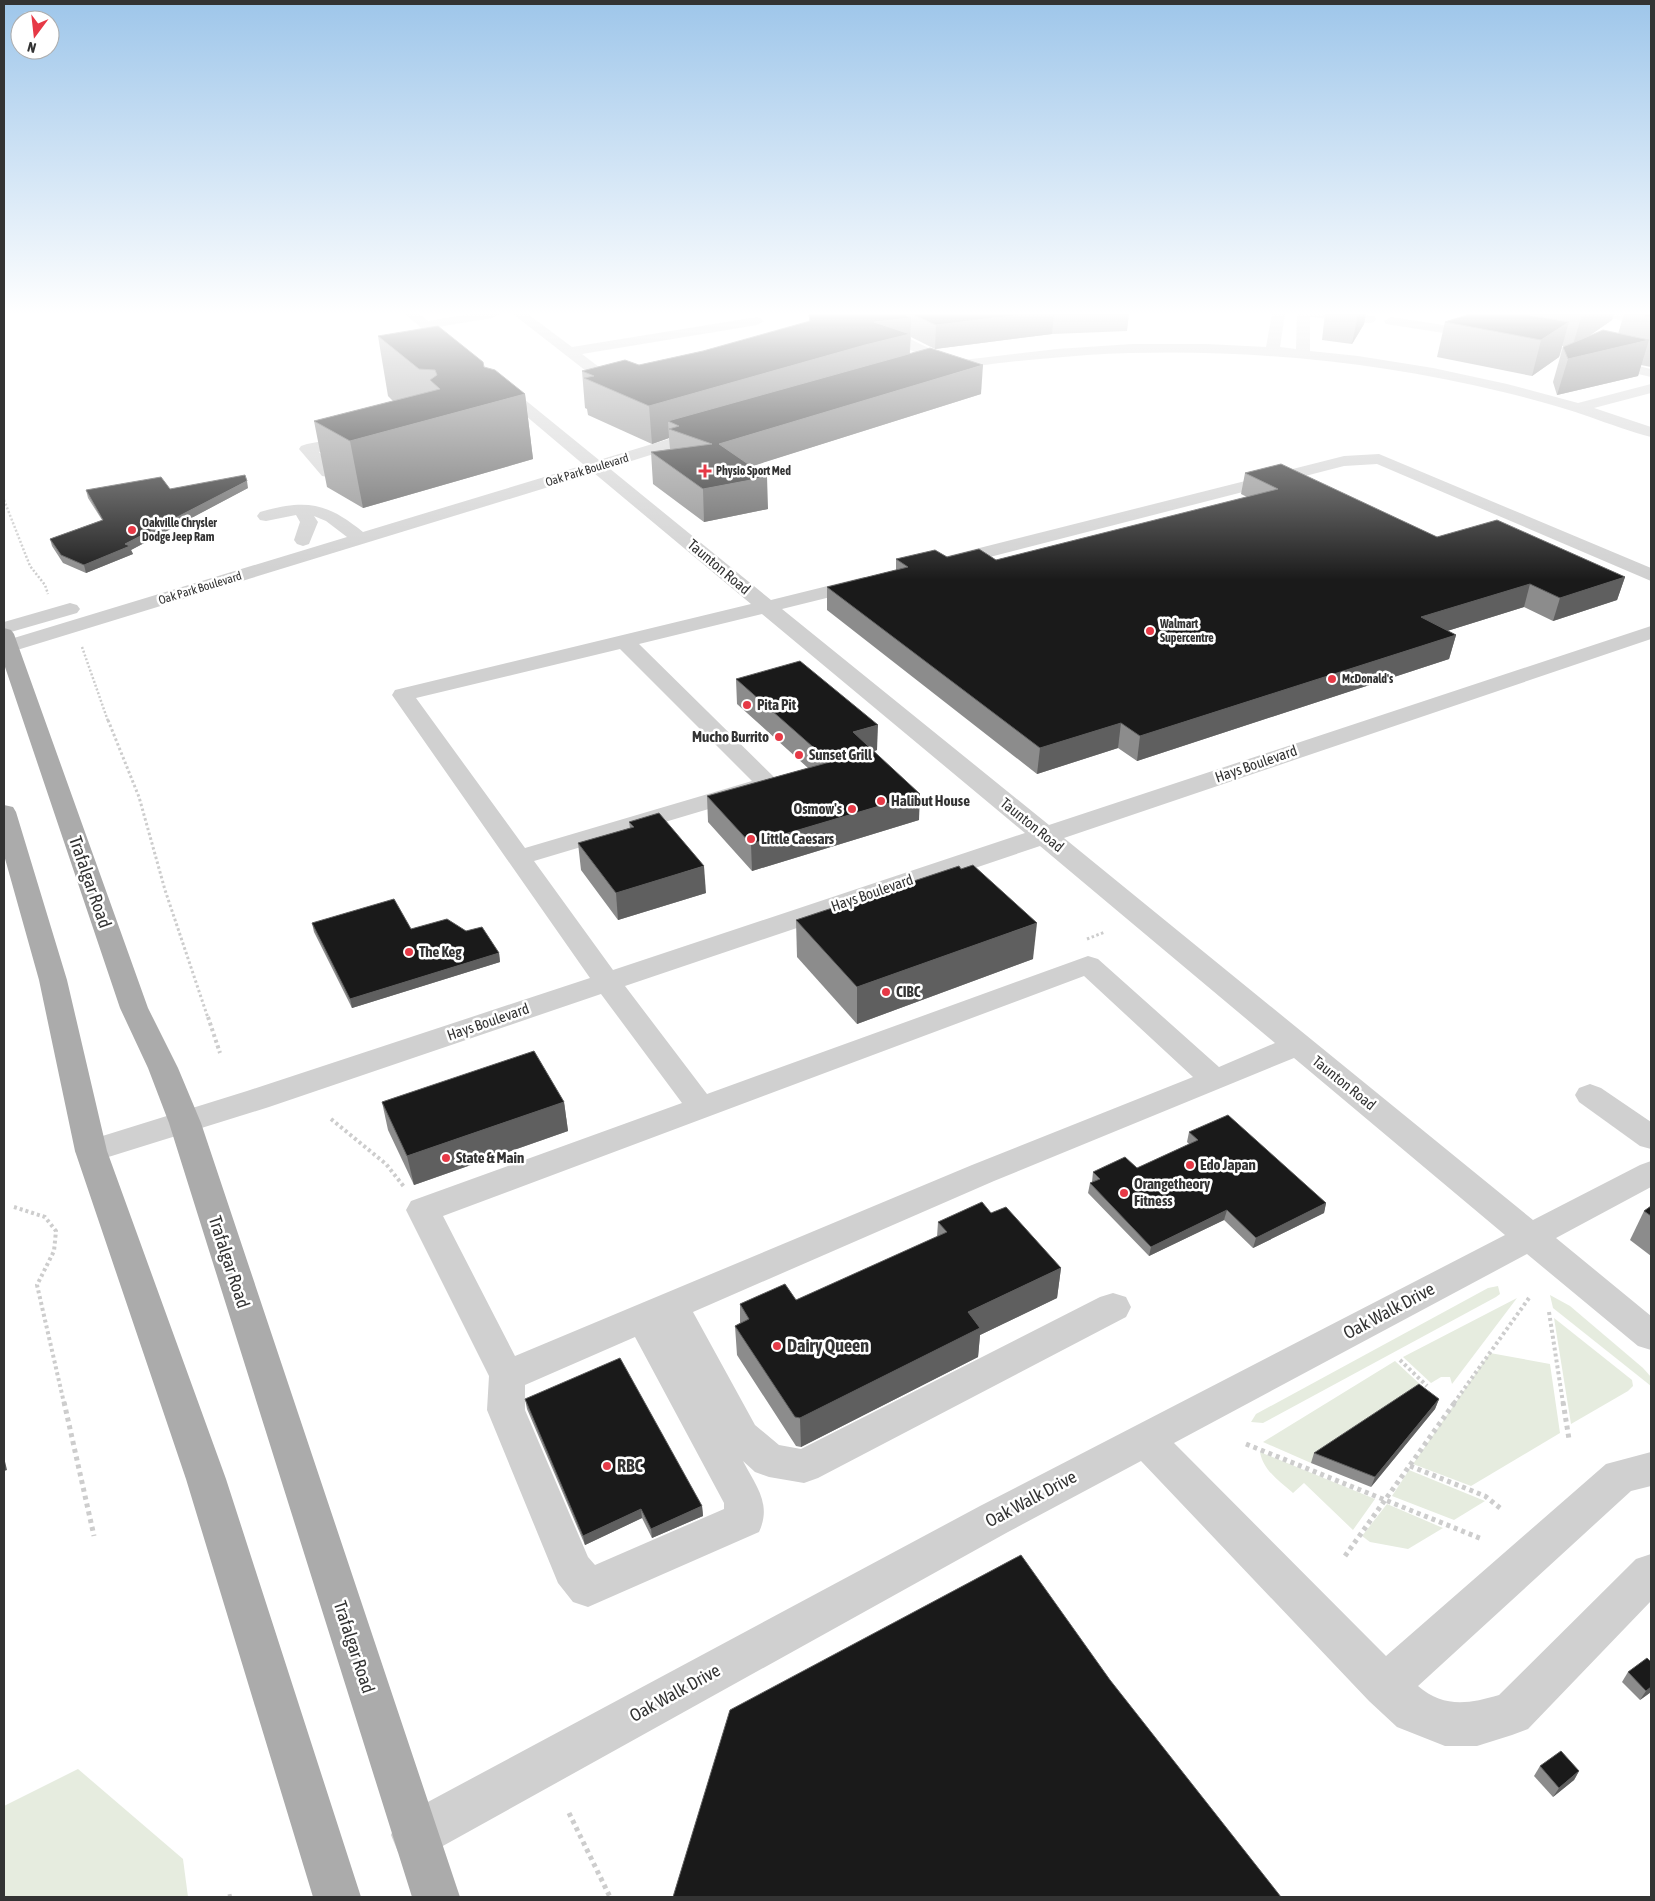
<svg xmlns="http://www.w3.org/2000/svg" width="1655" height="1901" font-family="'Asap Condensed',sans-serif">
<style>
.green{fill:#e6ecdf}
.lines{fill:none;stroke-linecap:round;stroke-linejoin:round}
.path-far3{stroke:#cdcdcd;stroke-width:2.5;stroke-dasharray:2 2;stroke-linecap:butt}
.path-far2{stroke:#cdcdcd;stroke-width:3;stroke-dasharray:2.5 2.5;stroke-linecap:butt}
.path-far1{stroke:#cdcdcd;stroke-width:4;stroke-dasharray:3 3;stroke-linecap:butt}
.path{stroke:#cdcdcd;stroke-width:5;stroke-dasharray:4 4;stroke-linecap:butt}
.minor{fill:#d0d0d0;fill-rule:evenodd}
.major{fill:#ababab;fill-rule:evenodd}
.wall{fill:#8c8c8c}
.shaded-wall{fill:#5f5f5f}
.building{fill:#1a1a1a;stroke:#5f5f5f}
.poi-dot{fill:#e63946;stroke:#fff;stroke-width:2}
.labels{text-anchor:middle;stroke-width:5;stroke-linejoin:round;paint-order:stroke}
.far-street-label{font-size:12px;fill:#333;stroke:#fff}
.far-poi-label{font-size:12px;font-weight:bold;fill:#333;stroke:#fff;text-anchor:start}
.street-label{font-size:15px;fill:#333;stroke:#fff}
.poi-label{font-size:15px;font-weight:bold;fill:#333;stroke:#fff;text-anchor:start}
.near-street-label{font-size:18px;fill:#333;stroke:#fff}
.near-poi-label{font-size:18px;font-weight:bold;fill:#333;stroke:#fff;text-anchor:start}
</style>
<rect width="100%" height="100%" fill="#fff"/>
<g class="green">
<polygon points="1498,1286 1500,1294 1496,1297 1263,1423 1251,1422 1256,1414 1488,1288"/>
<polygon points="1550,1295 1570,1306 1643,1368 1651,1377 1651,1386 1553,1308"/>
<polygon points="1517,1298 1452,1384 1450,1377 1441,1377 1431,1383 1403,1357"/>
<polygon points="1554,1318 1632,1380 1633,1386 1628,1391 1571,1424"/>
<polygon points="1490,1353 1550,1364 1560,1433 1471,1486 1413,1464"/>
<polygon points="1395,1361 1424,1388 1311,1463 1263,1442"/>
<path d="M1260 1452 1375 1499 1353 1530 1304 1483 1293 1493C1279 1481 1263 1470 1260 1452Z"/>
<polygon points="1409,1470 1485,1501 1454,1520 1392,1496"/>
<polygon points="1387,1504 1443,1528 1408,1549 1370,1542 1362,1536"/>
<polygon points="78,1769 183,1859 188,1897 4,1897 4,1806"/>
</g>
<g class="lines">
<g class="path-far3">
<polyline points="4,500 30,566 45,585 48,594"/>
<polyline points="82,647 108,721"/>
</g>
<g class="path-far2">
<polyline points="108,720 139,797 165,890 208,1018"/>
<polyline points="1087,939 1105,932"/>
</g>
<g class="path-far1">
<polyline points="208,1017 220,1053"/>
<polyline points="331,1119 386,1164 405,1188"/>
<polyline points="14,1207 45,1217 56,1231 54,1251 37,1285 64,1403"/>
<polyline points="1549,1312 1563,1403"/>
<polyline points="1400,1360 1427,1386"/>
<polyline points="1454,1403 1529,1298"/>
</g>
<g class="path">
<polyline points="64,1402 94,1536"/>
<polyline points="1563,1402 1569,1439"/>
<polyline points="1246,1444 1482,1539"/>
<polyline points="1410,1466 1485,1496 1500,1508"/>
<polyline points="1345,1556 1455,1402"/>
<polyline points="569,1813 610,1897"/>
<polyline points="228,1897 233,1896"/>
</g>
<g class="minor">
<polygon points="405,314 420,314 428,321 470,314 499,314 492,318 437,327 462,348 464,351 462,354 452,354"/>
<polygon points="513,314 528,314 572,347 757,317 764,321 757,325 582,354 621,384 627,385 630,388 627,391 618,394 613,392"/>
<path d="M842 314H859L955 361 1057 349 1132 344H1207L1266 347 1272 314H1285L1280 347 1296 349 1297 314 1369 315 1374 316 1376 319 1374 322 1369 323 1310 317V351L1358 356 1433 368 1507 384 1578 403 1651 384V393L1594 408 1651 427V437C1631 432 1610 424 1590 417 1562 407 1532 399 1503 392 1366 359 1227 347 1087 355 1037 359 986 363 937 373L932 372 930 369 932 366 939 364 844 317Z"/>
<polygon points="1602,314 1628,314 1638,316 1651,314 1651,320 1640,324 1604,317"/>
<polygon points="1391,317 1482,331 1489,335 1482,339 1386,324 1384,321"/>
<polygon points="1524,339 1651,369 1651,377 1519,346 1517,343 1519,340"/>
<path d="M498 381 503 382 599 460 699 430H711L713 433 711 436 609 468 771 600 864 577 871 579 874 583 871 587 782 609 1049 825 1651 626V639L1064 838 1533 1220 1640 1165 1651 1161V1187L1556 1238 1651 1316V1350L1638 1346 1527 1254 1174 1443 1386 1656 1606 1464 1651 1452V1486L1631 1491 1418 1686C1443 1708 1469 1704 1499 1695L1636 1559 1651 1554V1601L1528 1729 1512 1735 1477 1746H1445L1397 1727 1369 1701 1141 1461 1008 1532 432 1852 415 1859 398 1852 391 1835 398 1818 980 1506 1505 1235 1294 1058 994 1181 693 1312 755 1425 779 1445 801 1449 1100 1297 1113 1293 1126 1297 1131 1307 1126 1317 818 1478 804 1483 769 1477 755 1472 743 1461C756 1486 772 1504 759 1532L588 1607 573 1602 558 1583 487 1410 489 1376 406 1210 411 1201 682 1103 601 994 269 1107 102 1159 91 1162 80 1159 75 1151 80 1143 247 1091 590 978 392 695 395 690 751 604 594 473 4 654V641L347 537 326 521 314 516 318 522 309 544 303 546 297 544 294 540 300 522 296 515 266 521 260 520 257 516 260 512C306 499 326 502 363 532L584 465 493 388 491 385 493 382ZM762 614 1025 833 613 970 534 861 776 789 780 784 776 779 639 644ZM620 649 752 781 525 848 416 698ZM1040 846 1275 1043 1219 1067 1098 959 1088 956 707 1094 625 986ZM1084 976 1193 1077 972 1165 515 1356 443 1216ZM635 1337 724 1503V1509L595 1565 588 1557 525 1410V1385Z"/>
<polygon points="355,435 361,437 363,440 361,443 319,452 331,466 356,459 362,460 364,464 362,468 328,477 322,476 299,449 301,446 307,444"/>
<polygon points="1379,454 1651,568 1651,581 1377,464 1344,466 947,568 940,566 938,562 940,558 1344,456"/>
<polygon points="70,603 77,605 80,609 77,613 4,634 4,622"/>
<polygon points="1590,1084 1601,1088 1651,1122 1651,1149 1640,1146 1579,1102 1575,1095 1579,1088"/>
</g>
<g class="major">
<polygon points="4,628 11,630 14,634 148,1008 178,1068 201,1123 460,1897 412,1897 169,1123 148,1068 120,1008 4,664"/>
<polygon points="4,805 13,807 16,812 67,980 107,1151 226,1479 361,1897 313,1897 186,1479 75,1151 39,980 4,855"/>
</g>
</g>
<g class="wall">
<polygon points="813,314 1129,314 1127,331 1052,334 935,349 911,337 910,353 981,394 752,466 768,509 704,522 653,484 651,452 670,449 669,438 652,444 588,415 587,409 585,408 582,371 639,365 703,351 809,322 809,315"/>
<polygon points="1325,314 1366,314 1364,324 1352,344 1322,340"/>
<polygon points="1470,314 1614,314 1612,320 1590,335 1618,334 1624,314 1651,314 1651,367 1641,365 1638,376 1557,395 1553,382 1563,347 1565,346 1562,346 1559,357 1532,376 1437,357 1445,322"/>
<polygon points="378,336 484,367 525,394 533,459 363,508 327,487 314,421 393,401 388,396"/>
<polygon points="1245,473 1437,537 1625,577 1617,600 1553,621 1524,607 1447,631 1456,635 1449,659 1137,761 1118,748 1037,774 827,610 827,587 896,570 896,559 947,557 996,560 1247,497 1241,494"/>
<polygon points="248,488 131,550 133,554 86,573 63,563 52,546 50,539 102,520 88,498 86,490"/>
<polygon points="736,679 877,750 874,751 919,820 752,871 708,822 707,796 808,768 737,704"/>
<polygon points="629,822 706,893 618,920 581,870 578,843 630,828"/>
<polygon points="961,869 1033,959 857,1024 797,957 796,920"/>
<polygon points="312,923 411,929 499,953 500,962 352,1008 314,932"/>
<polygon points="382,1102 564,1102 568,1131 414,1185 388,1130"/>
<polygon points="1189,1132 1326,1203 1324,1213 1253,1248 1224,1220 1149,1256 1088,1193 1090,1183 1092,1182 1093,1172 1137,1168 1189,1144 1187,1142"/>
<polygon points="1651,1206 1651,1256 1630,1240 1644,1211"/>
<polygon points="991,1213 1061,1268 1057,1298 980,1335 978,1357 801,1447 796,1446 737,1355 735,1326 740,1323 740,1304 796,1300 937,1237 938,1222"/>
<polygon points="525,1399 702,1506 703,1516 652,1538 642,1518 585,1545 527,1409"/>
<polygon points="1439,1399 1435,1409 1371,1487 1311,1463 1314,1453"/>
<polygon points="1651,1662 1651,1692 1640,1700 1622,1682 1628,1672"/>
<polygon points="1540,1766 1579,1771 1574,1780 1553,1797 1534,1776"/>
</g>
<g class="shaded-wall">
<polygon points="1028,314 1054,314 1052,334 935,349 936,325"/>
<polygon points="1358,314 1366,314 1364,324 1352,344"/>
<polygon points="1582,314 1614,314 1612,320 1572,348"/>
<polygon points="911,318 909,369 679,426 668,421 669,438 652,444 649,406 874,322"/>
<polygon points="1569,322 1559,357 1532,376 1541,340"/>
<polygon points="1649,340 1638,376 1557,395 1568,359"/>
<polygon points="983,365 981,394 721,476 719,444"/>
<polygon points="525,394 533,459 363,508 350,441"/>
<polygon points="767,477 768,509 704,522 703,489"/>
<polygon points="247,481 248,488 131,550 133,554 86,573 84,565"/>
<polygon points="1625,577 1617,600 1553,621 1560,598"/>
<polygon points="1530,584 1524,607 1415,641 1421,617"/>
<polygon points="1456,635 1449,659 1137,761 1140,736"/>
<polygon points="1121,723 1118,748 1037,774 1040,748"/>
<polygon points="878,725 877,750 853,758 853,732"/>
<polygon points="920,794 919,820 752,871 751,844"/>
<polygon points="704,866 706,893 618,920 616,893"/>
<polygon points="1037,923 1033,959 857,1024 857,987"/>
<polygon points="499,953 500,962 352,1008 350,999"/>
<polygon points="564,1102 568,1131 414,1185 407,1156"/>
<polygon points="1326,1203 1324,1213 1253,1248 1256,1238"/>
<polygon points="1227,1210 1224,1220 1149,1256 1151,1247"/>
<polygon points="1061,1268 1057,1298 980,1335 978,1357 801,1447 800,1418 968,1312"/>
<polygon points="1439,1399 1435,1409 1371,1487 1375,1477"/>
<polygon points="4,1457 7,1470 4,1471"/>
<polygon points="702,1506 703,1516 652,1538 651,1529"/>
<polygon points="641,1509 642,1518 585,1545 583,1536"/>
<polygon points="1651,1687 1651,1692 1640,1700 1646,1691"/>
<polygon points="1579,1771 1574,1780 1553,1797 1559,1788"/>
</g>
<g class="building">
<polygon points="813,314 903,314 911,318 874,322 910,334 865,345 649,406 584,378 594,376 582,371 625,360 639,365 703,351 810,321 809,315"/>
<polygon points="911,314 1028,314 936,325"/>
<polygon points="1470,314 1522,314 1569,322 1541,340 1445,322"/>
<polygon points="1638,314 1651,314 1651,317"/>
<polygon points="438,326 483,362 484,367 495,370 525,394 350,441 314,421 440,389 430,380 437,375 435,370 419,369 378,336"/>
<polygon points="1603,330 1649,340 1568,359 1563,347"/>
<polygon points="930,348 983,365 719,444 767,477 703,489 651,452 712,444 669,429 679,426 668,421"/>
<polygon points="1281,464 1437,537 1497,520 1625,577 1560,598 1530,584 1421,617 1456,635 1140,736 1121,723 1040,748 827,587 908,567 896,559 935,550 947,557 979,549 996,560 1278,489 1245,473"/>
<polygon points="245,475 247,481 125,544 130,546 84,565 61,555 50,539 103,520 86,490 161,477 170,489"/>
<polygon points="800,661 878,725 853,732 920,794 751,844 707,796 830,762 736,679"/>
<polygon points="659,813 704,866 616,893 578,843 634,827 629,822"/>
<polygon points="973,865 1037,923 857,987 796,920 959,866 961,869"/>
<polygon points="394,899 411,929 447,919 466,931 482,927 499,953 350,999 312,923"/>
<polygon points="534,1051 564,1102 407,1156 382,1102"/>
<polygon points="1228,1115 1326,1203 1256,1238 1227,1210 1151,1247 1090,1183 1100,1179 1093,1172 1125,1157 1137,1168 1198,1140 1189,1132"/>
<polygon points="982,1202 991,1213 1006,1207 1061,1268 968,1312 980,1328 800,1418 795,1417 735,1326 749,1319 740,1304 785,1284 796,1300 947,1232 938,1222"/>
<polygon points="1651,1206 1651,1216 1644,1211"/>
<polygon points="620,1358 702,1506 651,1529 641,1509 583,1536 525,1399"/>
<polygon points="1419,1384 1439,1399 1375,1477 1314,1453"/>
<polygon points="1021,1555 1110,1680 1281,1897 673,1897 730,1710"/>
<polygon points="1647,1658 1651,1662 1651,1687 1646,1691 1628,1672"/>
<polygon points="1561,1751 1579,1771 1559,1788 1540,1766"/>
</g>
<linearGradient id="sky" x2="0" y2="1"><stop stop-color="#9ec6ea"/><stop offset="0.54" stop-color="#fff"/><stop offset="1" stop-color="#fff" stop-opacity="0"/></linearGradient>
<rect width="1655" height="580" fill="url(#sky)"/>
<g class="poi-dot">
<path d="M702.5 463.5h5v5h5v5h-5v5h-5v-5h-5v-5h5z"/>
<circle cx="132" cy="530" r="5"/>
<circle cx="1150" cy="631" r="5"/>
<circle cx="1332" cy="679" r="5"/>
<circle cx="747" cy="705" r="5"/>
<circle cx="779" cy="737" r="5"/>
<circle cx="799" cy="755" r="5"/>
<circle cx="881" cy="801" r="5"/>
<circle cx="852" cy="809" r="5"/>
<circle cx="751" cy="839" r="5"/>
<circle cx="409" cy="952" r="5"/>
<circle cx="886" cy="992" r="5"/>
<circle cx="446" cy="1158" r="5"/>
<circle cx="1190" cy="1165" r="5"/>
<circle cx="1124" cy="1193" r="5"/>
<circle cx="777" cy="1346" r="5"/>
<circle cx="607" cy="1466" r="5"/>
</g>
<g class="labels">
<g class="far-street-label">
<text transform="translate(587 470) rotate(-17)" y="4">Oak Park Boulevard</text>
<text transform="translate(200 588) rotate(-17)" y="4">Oak Park Boulevard</text>
</g>
<g class="far-poi-label">
<text x="716" y="475">Physio Sport Med</text>
<text x="142" y="527">Oakville Chrysler<tspan x="142" dy="14">Dodge Jeep Ram</tspan></text>
<text x="1160" y="628">Walmart<tspan x="1160" dy="14">Supercentre</tspan></text>
<text x="1342" y="683">McDonald's</text>
</g>
<g class="street-label">
<text transform="translate(719 567) rotate(40)" y="5">Taunton Road</text>
<text transform="translate(1256 764) rotate(-19)" y="5">Hays Boulevard</text>
<text transform="translate(1032 825) rotate(39)" y="5">Taunton Road</text>
<text transform="translate(872 893) rotate(-19)" y="5">Hays Boulevard</text>
<text transform="translate(488 1022) rotate(-19)" y="5">Hays Boulevard</text>
<text transform="translate(1344 1083) rotate(39)" y="5">Taunton Road</text>
</g>
<g class="poi-label">
<text x="757" y="710">Pita Pit</text>
<text x="769" y="742" text-anchor="end">Mucho Burrito</text>
<text x="809" y="760">Sunset Grill</text>
<text x="891" y="806">Halibut House</text>
<text x="842" y="814" text-anchor="end">Osmow's</text>
<text x="761" y="844">Little Caesars</text>
<text x="419" y="957">The Keg</text>
<text x="896" y="997">CIBC</text>
<text x="456" y="1163">State &amp; Main</text>
<text x="1200" y="1170">Edo Japan</text>
<text x="1134" y="1189">Orangetheory<tspan x="1134" dy="17">Fitness</tspan></text>
</g>
<g class="near-street-label">
<text transform="translate(90 882) rotate(71)" y="6">Trafalgar Road</text>
<text transform="translate(229 1262) rotate(72)" y="6">Trafalgar Road</text>
<text transform="translate(1389 1311) rotate(-28)" y="6">Oak Walk Drive</text>
<text transform="translate(1031 1499) rotate(-28)" y="6">Oak Walk Drive</text>
<text transform="translate(354 1647) rotate(72)" y="6">Trafalgar Road</text>
<text transform="translate(675 1693) rotate(-29)" y="6">Oak Walk Drive</text>
</g>
<g class="near-poi-label">
<text x="787" y="1352">Dairy Queen</text>
<text x="617" y="1472">RBC</text>
</g>
</g>
<rect width="1655" height="1901" fill="none" stroke="#333333" stroke-width="10"/>
<g transform="translate(35 35) rotate(195)"><circle r="24" fill="#ffffff" stroke="#adadad"/>
<path d="M0-4L9 19L0 12L-9 19Z" fill="#e63946"/>
<text y="-8" font-size="14" font-weight="bold" text-anchor="middle" fill="#333333">N</text>
</g>
</svg>
